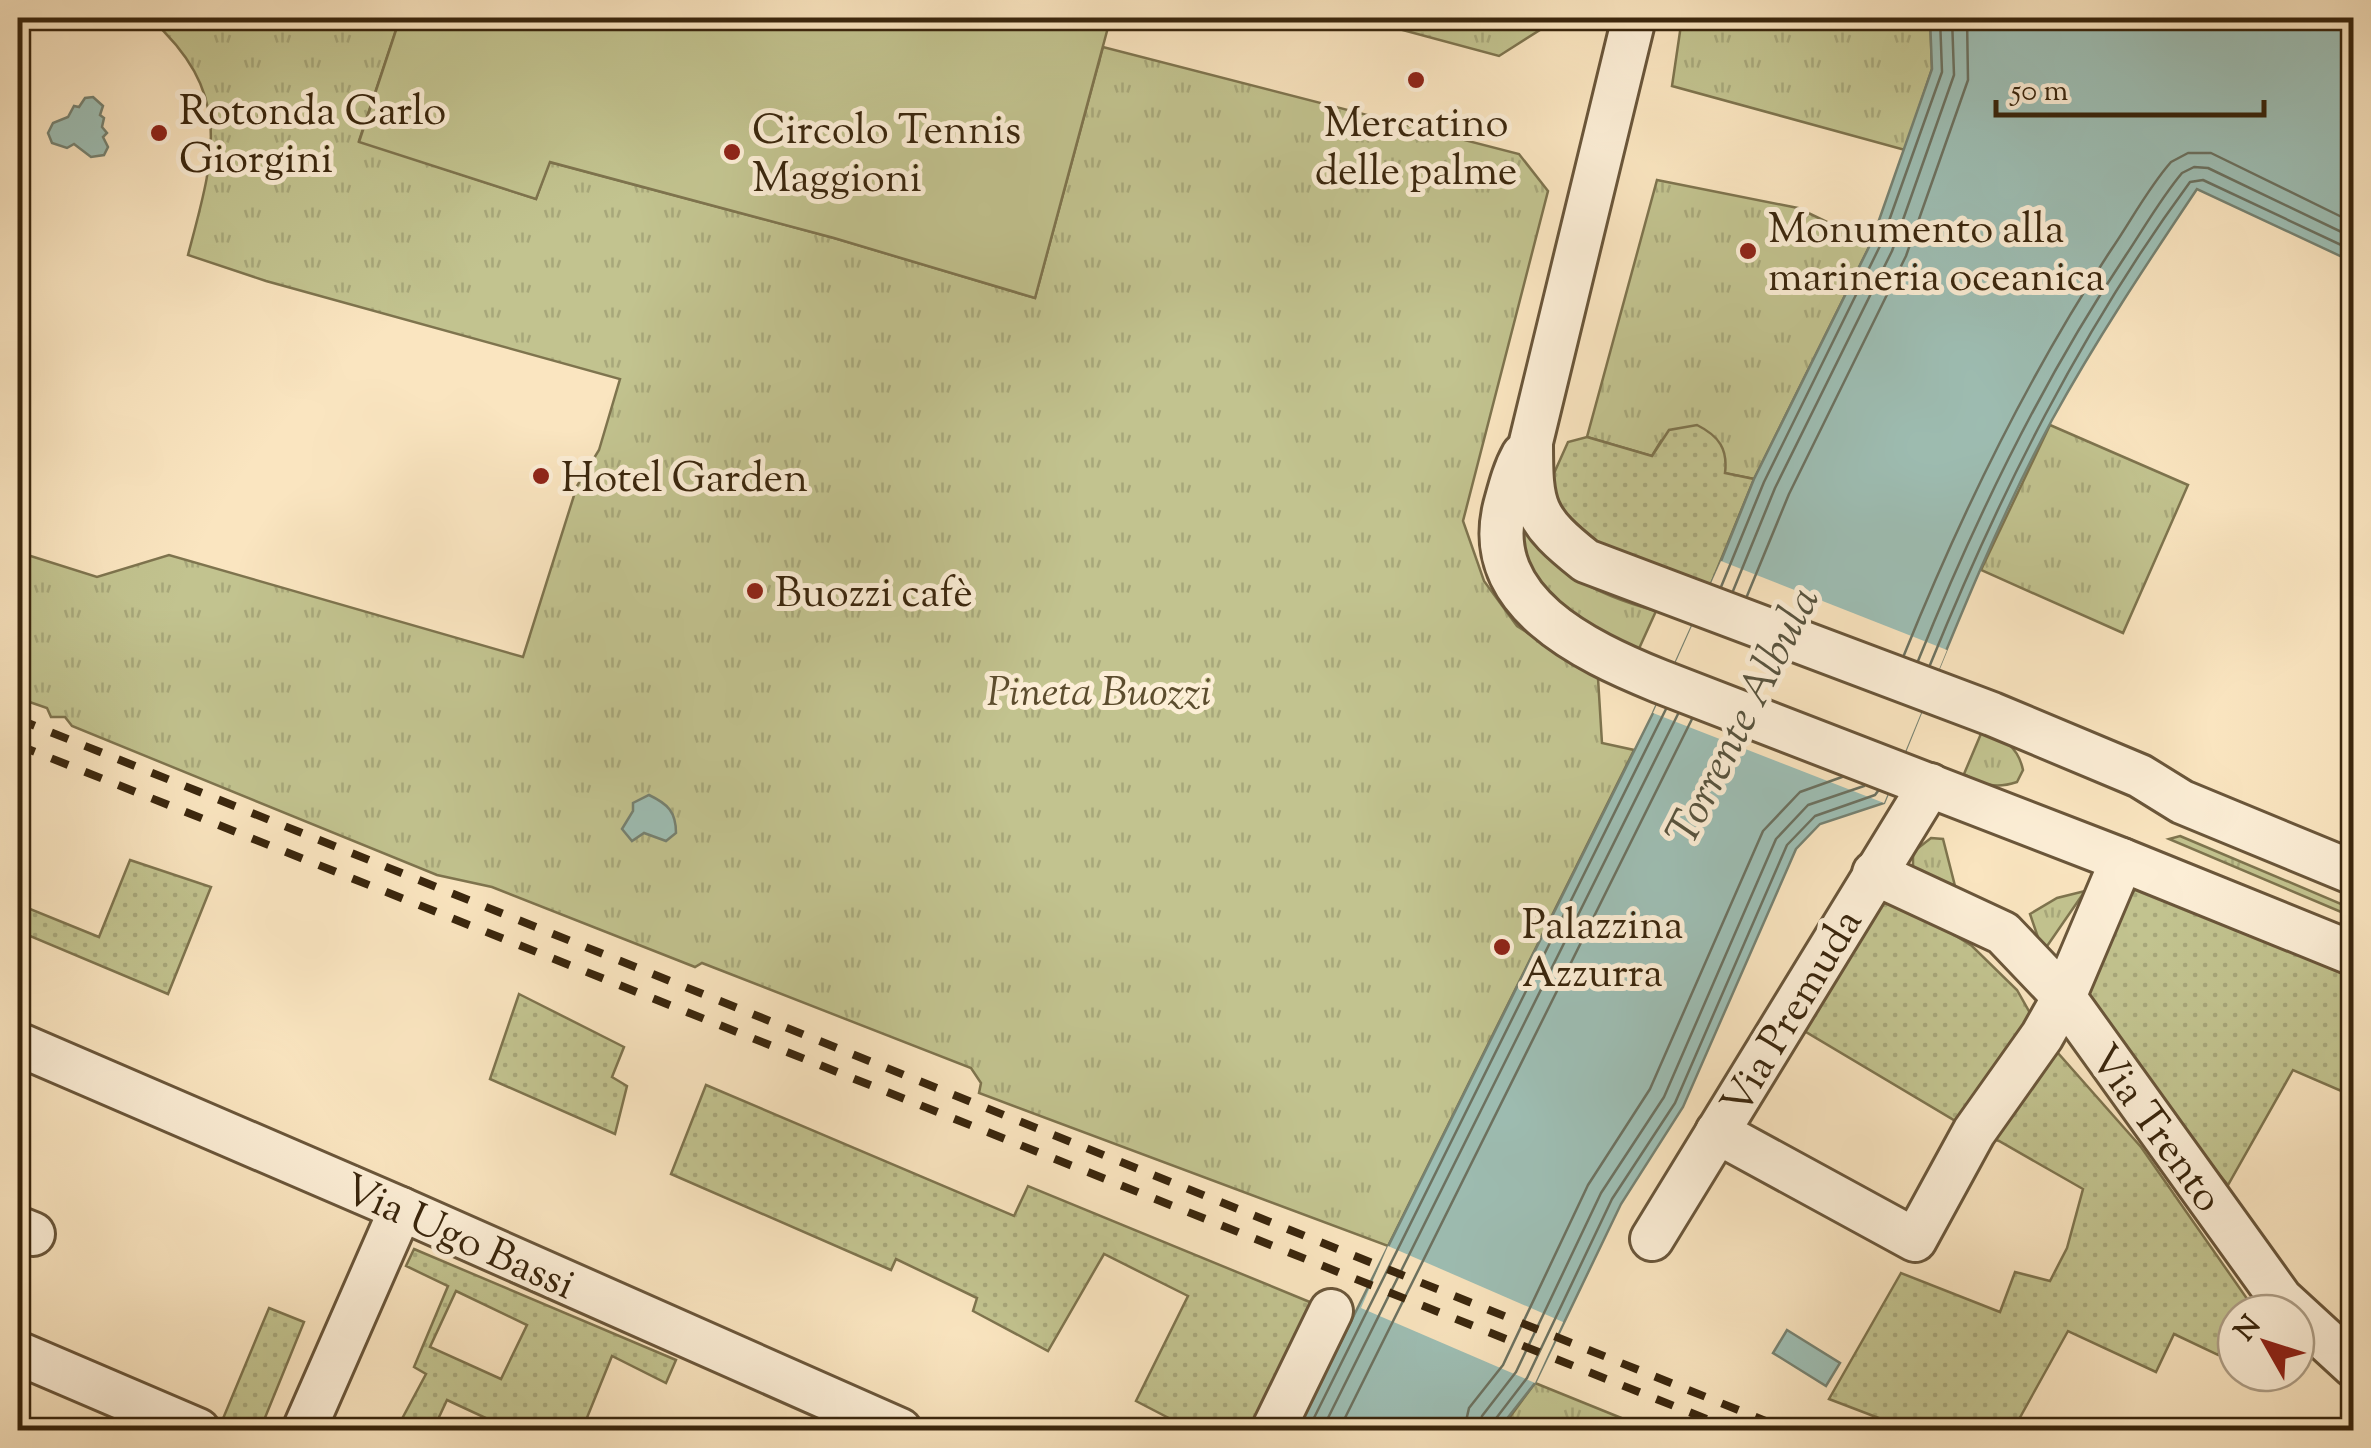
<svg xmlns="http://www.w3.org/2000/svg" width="2371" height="1448" font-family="'Sorts Mill Goudy',serif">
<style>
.grass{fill:url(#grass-tufts);stroke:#7e744e;stroke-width:2.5}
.garden{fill:url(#garden-dots);stroke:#7e744e;stroke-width:2.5;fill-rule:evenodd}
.pitch{fill:#c2c38f;stroke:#7e744e;stroke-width:2.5}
.water{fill:#9ebfb5;stroke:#768272;stroke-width:2.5}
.pier{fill:#fae5c0}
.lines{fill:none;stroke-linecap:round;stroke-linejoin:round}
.shore{stroke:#6c7261;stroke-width:2.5}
.minor-casing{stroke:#6a563a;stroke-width:48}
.minor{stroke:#fceed6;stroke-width:42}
.rail{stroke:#3a260d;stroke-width:8;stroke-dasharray:18 18;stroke-linecap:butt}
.poi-dot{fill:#8f2418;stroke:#fceed6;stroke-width:4}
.labels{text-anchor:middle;stroke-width:10;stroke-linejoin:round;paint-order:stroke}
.poi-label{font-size:42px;fill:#3a260d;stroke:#fceed6;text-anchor:start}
.park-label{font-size:42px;font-style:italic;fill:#5c4d2e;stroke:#fceed6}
.street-label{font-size:42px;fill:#3a260d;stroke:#fceed6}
.water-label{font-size:45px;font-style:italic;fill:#58543f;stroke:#fceed6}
</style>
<defs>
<pattern id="grass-tufts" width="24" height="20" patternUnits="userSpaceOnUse" patternTransform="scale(2.5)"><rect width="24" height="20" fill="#c2c38f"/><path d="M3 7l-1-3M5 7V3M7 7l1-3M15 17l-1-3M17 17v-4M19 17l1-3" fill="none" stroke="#a7a77a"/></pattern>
<pattern id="garden-dots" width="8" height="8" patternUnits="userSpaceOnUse" patternTransform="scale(2.5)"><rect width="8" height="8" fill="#c2c38f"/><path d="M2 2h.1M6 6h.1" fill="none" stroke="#a7a77a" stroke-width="1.8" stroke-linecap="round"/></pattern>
</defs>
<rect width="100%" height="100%" fill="#fae5c0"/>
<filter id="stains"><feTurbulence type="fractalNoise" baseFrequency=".002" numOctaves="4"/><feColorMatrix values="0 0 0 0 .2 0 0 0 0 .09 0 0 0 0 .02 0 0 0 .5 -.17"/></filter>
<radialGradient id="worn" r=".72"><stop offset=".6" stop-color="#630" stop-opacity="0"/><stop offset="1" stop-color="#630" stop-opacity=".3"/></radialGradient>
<g class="grass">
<path d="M150 18H400L359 141 536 199 549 162 834 238 1035 298 1103 47 1519 154 1548 191 1463 521 1484 581 1517 626 1598 678 1602 743 1634 750 1388 1246 979 1093 981 1083 971 1068 702 963 695 967 492 887 437 875 72 726 65 717H51L47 708 18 698V552L97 577 169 555 523 657 577 486 599 450 620 379 266 281 188 255C214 156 235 95 150 18Z"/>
<polygon points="1358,18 1552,18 1543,28 1499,56"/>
<polygon points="1682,18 1930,18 1932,69 1905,150 1672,86"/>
<polygon points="1657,180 1798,208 1871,243 1754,479 1724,473 1661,441 1652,456 1587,437"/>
<polygon points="2050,425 2188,485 2123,633 1981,570"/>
<path d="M1517 510C1542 570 1597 595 1656 611L1637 653 1594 629 1557 604 1521 562Z"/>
<path d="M1983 729C2003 739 2018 746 2023 770L2017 782C1996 789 1982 785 1964 774Z"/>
<polygon points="2180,836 2353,909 2353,917 2169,839"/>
<polygon points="1931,838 1943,839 1955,886 1913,869 1913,852"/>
<polygon points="2085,891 2043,952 2030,914 2057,898"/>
<polygon points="1535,1383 1651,1430 1531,1430 1507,1421"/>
</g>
<g class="garden">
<path d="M1697 425C1719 436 1728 449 1725 473L1754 479 1709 589 1603 549 1554 513 1551 480 1568 442 1587 437 1652 456 1669 430Z"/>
<polygon points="130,860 211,887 168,994 18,931 18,904 99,937"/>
<path d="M2138 885 2353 977V1096L2293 1070 2228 1185C2175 1123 2126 1059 2085 988L2111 925Z"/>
<polygon points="1881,896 1924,916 1972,946 2017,990 2043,1036 2141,1147 2250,1303 2244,1313 2236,1313 2236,1325 2218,1355 2174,1334 2156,1372 2068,1331 2013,1430 1910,1430 1829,1399 1901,1273 2000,1312 2015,1272 2050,1281 2067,1248 2083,1189 1999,1141 1974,1132 1796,1026"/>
<polygon points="519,994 624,1047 612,1077 627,1086 615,1134 490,1079"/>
<polygon points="706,1085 1014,1216 1028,1186 1317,1305 1254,1430 1192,1430 1136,1401 1188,1296 1104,1254 1048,1351 973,1311 977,1298 896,1259 891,1270 671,1174"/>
<path d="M414 1249 676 1360 666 1383 612 1356 582 1430H502L503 1426 447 1400 433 1430H396L426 1374 414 1367 448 1286 406 1266ZM456 1291 527 1325 501 1379 430 1347Z"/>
<polygon points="269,1308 304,1322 260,1430 244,1430 222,1421"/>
</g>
<polygon class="pitch" points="400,18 1101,18 1110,20 1035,298 834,238 550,162 536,199 359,142"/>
<g class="water">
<path d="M1930 18H2353V262L2197 189C2146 265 2096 340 2052 420 1986 543 1937 675 1884 803L1820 824 1796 849 1683 1107 1621 1204 1535 1383 1498 1430H1297L1653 713 1719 566 1754 479 1871 243 1932 69Z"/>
<polygon points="93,97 103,106 100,115 104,118 102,127 107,133 103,137 108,147 104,155 91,157 74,144 67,148 52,143 48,133 53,123 68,117 74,106 79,107 85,98"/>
<path d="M649 795C668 804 676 812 676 833L666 841 644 833 632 841 622 829 633 811V803Z"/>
<polygon points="1787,1330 1840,1363 1826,1386 1773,1353"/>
</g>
<g class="pier">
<polygon points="1721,561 1947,650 1884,803 1653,713"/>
<polygon points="1388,1246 1563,1322 1535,1383 1361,1308"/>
</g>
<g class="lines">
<g class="shore">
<polyline points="1721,587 1764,482 1880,246 1942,72 1940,18"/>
<polyline points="1733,591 1775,488 1892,251 1954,75 1952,18"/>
<polyline points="1747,596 1789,494 1906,256 1968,80 1967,18"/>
<path d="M1904 655C1961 514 2027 377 2111 250 2131 221 2148 188 2171 162L2188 153H2211L2354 223"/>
<path d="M1918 661C1975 519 2041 382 2126 255 2144 228 2161 198 2182 173L2194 167 2208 168 2354 238"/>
<path d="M1930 665C1999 495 2081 330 2190 182L2203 180 2354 251"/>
<polyline points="1308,1430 1666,709"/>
<polyline points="1322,1430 1678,714"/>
<polyline points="1339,1430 1692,719"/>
<polyline points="1464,1430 1469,1408 1503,1365 1588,1185 1650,1089 1763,831 1800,792 1842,777"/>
<polyline points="1479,1430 1482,1416 1516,1372 1601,1193 1664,1097 1776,839 1808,805 1864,786"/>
<polyline points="1492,1430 1494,1421 1527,1378 1612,1199 1675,1103 1787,845 1815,816 1875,795 1878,791"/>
</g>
<g class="minor-casing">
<g id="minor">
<path d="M1634 18 1531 442C1531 508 1533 519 1586 561L1992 714 2140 776 2182 802 2354 873"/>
<path d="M1523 455C1514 471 1510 488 1505 506 1481 602 1585 651 1659 681L2122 860 2354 954"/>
<polyline points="2122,860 2064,997 2281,1299 2354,1366"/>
<polyline points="18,1044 401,1209 900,1430"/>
<polyline points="1717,1132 1915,1240 1974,1132 2042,1036 2064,997 2003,933 1874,873"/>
<polyline points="18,1228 33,1234"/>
<polyline points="1652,1239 1930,785"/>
<polyline points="18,1353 198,1430"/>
<polyline points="304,1430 401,1209"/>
<polyline points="1273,1430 1331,1311"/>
</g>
</g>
<use href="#minor" class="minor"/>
<g class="rail">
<polyline points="18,719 1788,1430"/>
<polyline points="18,745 1734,1430"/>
</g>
</g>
<g class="poi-dot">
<circle cx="1416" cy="80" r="10"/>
<circle cx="159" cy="133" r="10"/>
<circle cx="732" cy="152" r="10"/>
<circle cx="1748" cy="251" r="10"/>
<circle cx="541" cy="476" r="10"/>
<circle cx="755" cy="591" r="10"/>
<circle cx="1502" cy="947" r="10"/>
</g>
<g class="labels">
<g class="poi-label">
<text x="179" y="124">Rotonda Carlo<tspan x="179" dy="48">Giorgini</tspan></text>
<text x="1416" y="136" text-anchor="middle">Mercatino<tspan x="1416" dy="48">delle palme</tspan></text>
<text x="752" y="143">Circolo Tennis<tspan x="752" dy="48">Maggioni</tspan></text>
<text x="1768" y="242">Monumento alla<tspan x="1768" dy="48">marineria oceanica</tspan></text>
<text x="561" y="491">Hotel Garden</text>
<text x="775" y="606">Buozzi cafè</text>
<text x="1522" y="938">Palazzina<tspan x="1522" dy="48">Azzurra</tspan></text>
</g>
<g class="park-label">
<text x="1099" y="705">Pineta Buozzi</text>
</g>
<g class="street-label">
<text transform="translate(1790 1011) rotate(-59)" y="15">Via Premuda</text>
<text transform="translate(2158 1127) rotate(54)" y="15">Via Trento</text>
<text transform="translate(460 1235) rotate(24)" y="15">Via Ugo Bassi</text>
</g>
<g class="water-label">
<text transform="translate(1741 715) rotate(-63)" y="16">Torrente Albula</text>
</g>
</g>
<rect width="2371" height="1448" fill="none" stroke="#fae5c0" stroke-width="60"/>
<rect x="20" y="20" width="2331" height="1408" fill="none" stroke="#3a260d" stroke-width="5"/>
<rect x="30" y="30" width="2311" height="1388" fill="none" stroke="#3a260d" stroke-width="2.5"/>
<g transform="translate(2266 1343) rotate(309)"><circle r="48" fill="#fceed6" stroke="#ae9e86" stroke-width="2.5"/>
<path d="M0-8L18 38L0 25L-18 38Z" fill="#8f2418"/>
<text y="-15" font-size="28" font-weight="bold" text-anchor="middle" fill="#3a260d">N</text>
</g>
<path d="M1996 100v15h268v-15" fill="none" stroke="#3a260d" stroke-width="5"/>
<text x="2011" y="100" font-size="30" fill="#3a260d" stroke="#fceed6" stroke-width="8" paint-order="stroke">50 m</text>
<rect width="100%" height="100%" filter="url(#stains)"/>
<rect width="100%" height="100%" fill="url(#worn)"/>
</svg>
